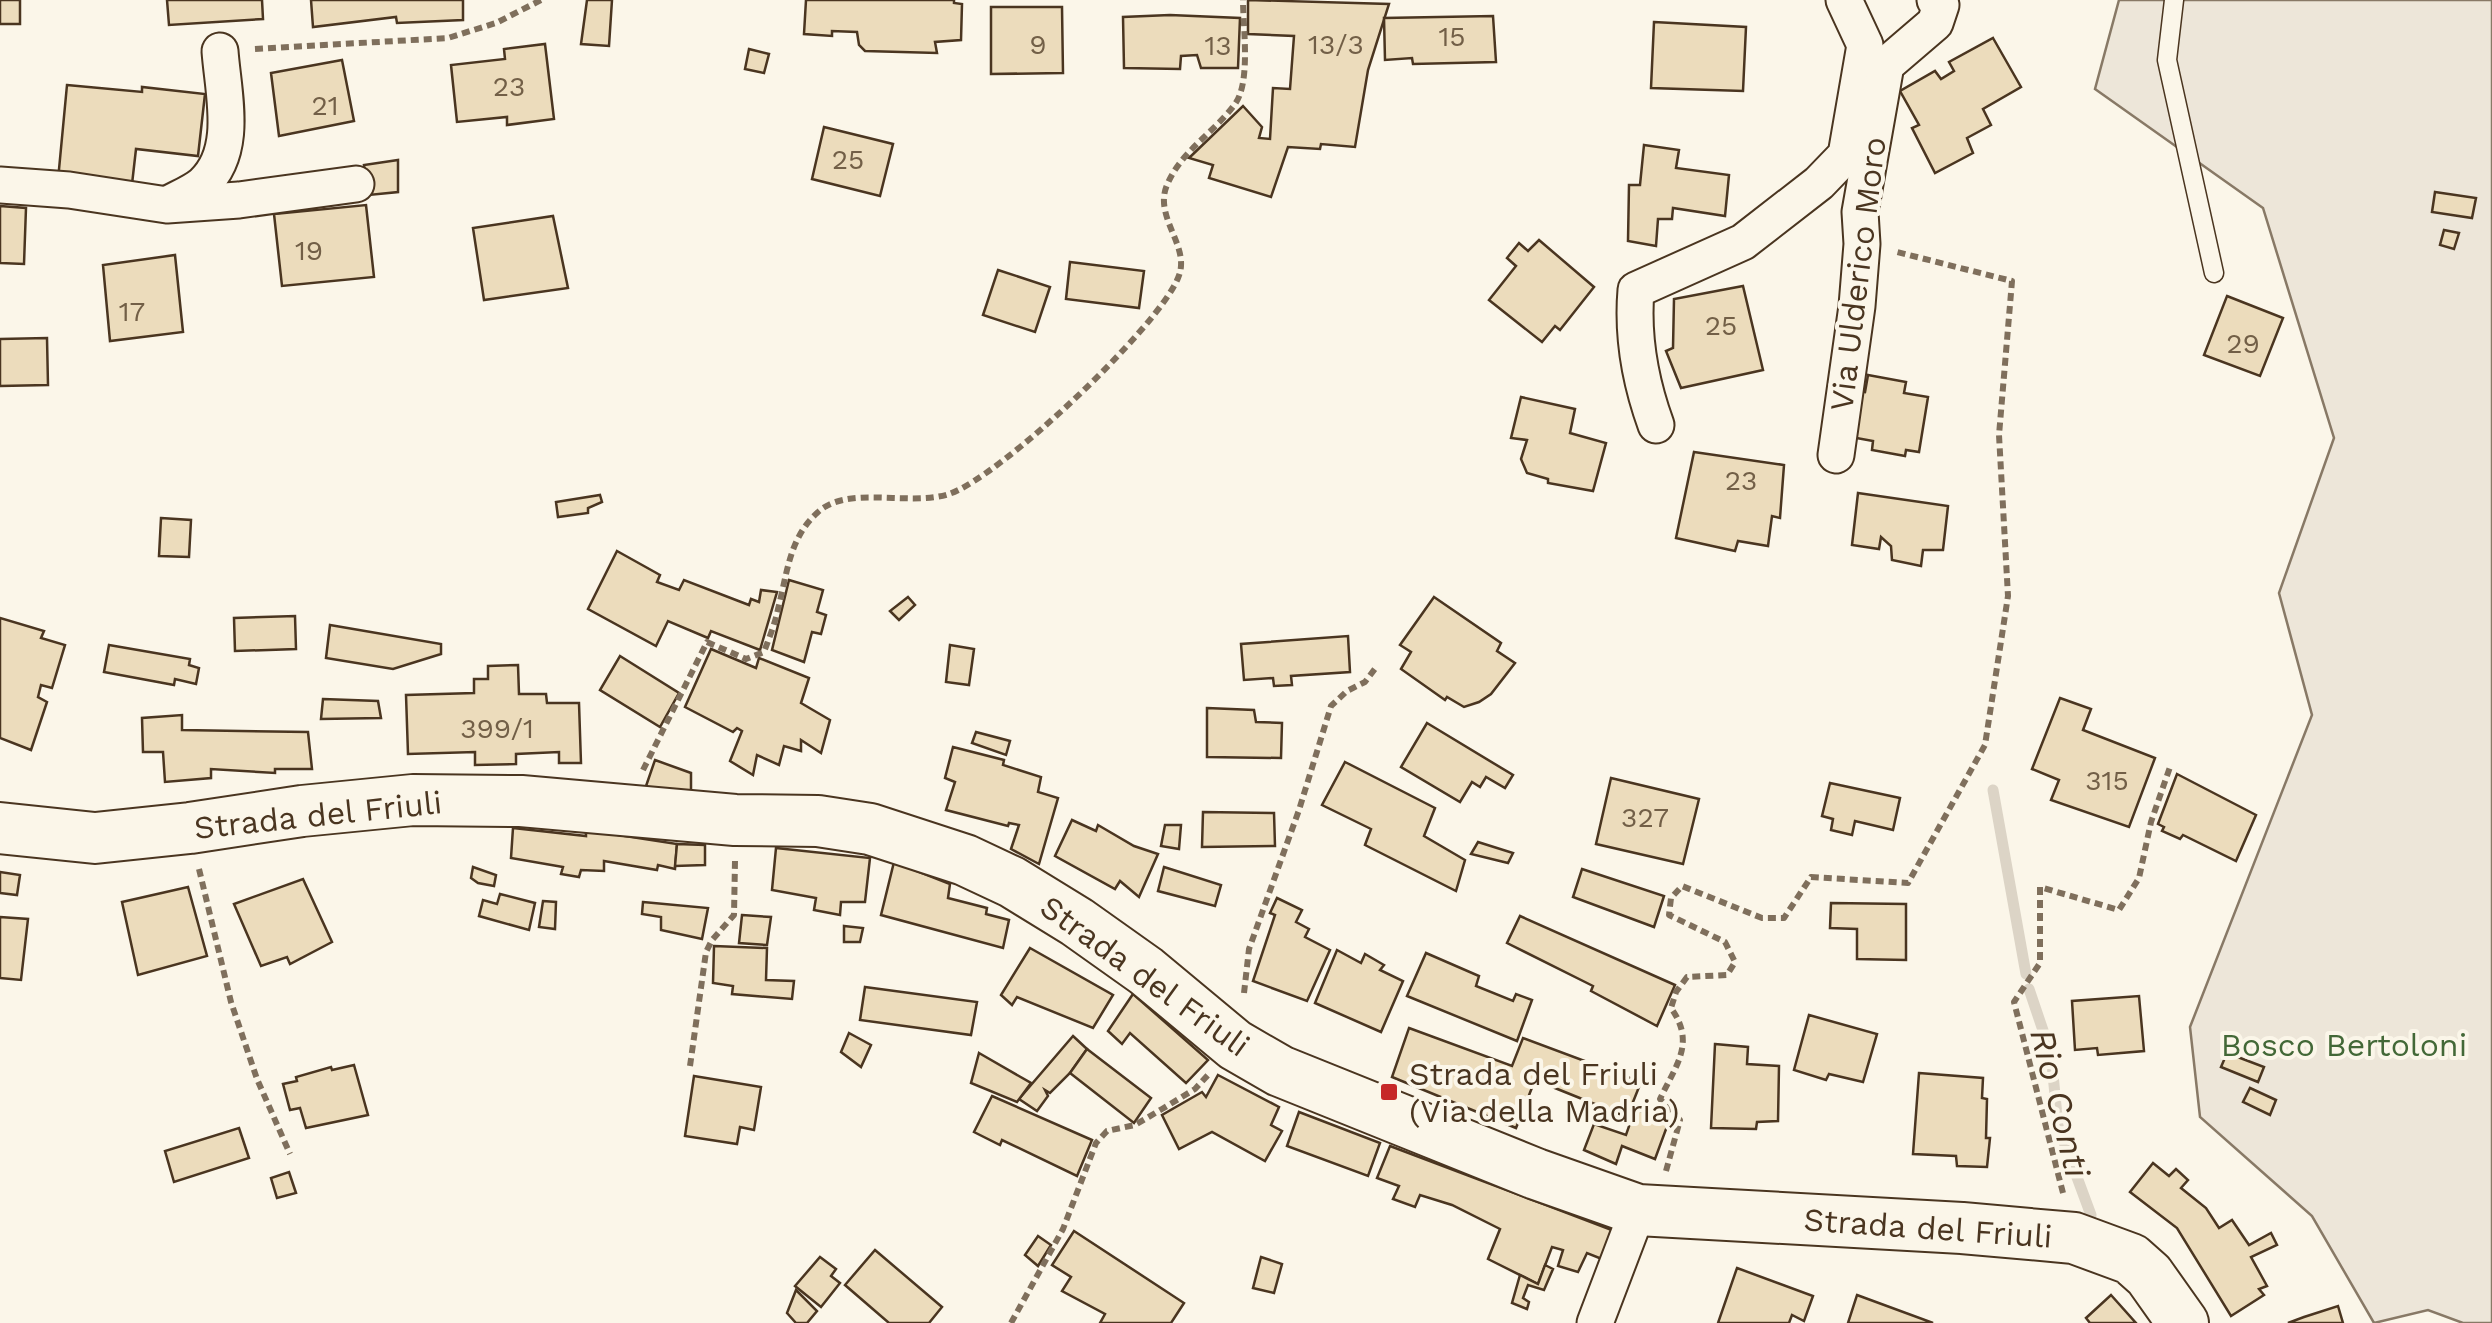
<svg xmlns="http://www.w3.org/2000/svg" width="2492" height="1323" font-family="'Work Sans',sans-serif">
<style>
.green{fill:#ede6d9;stroke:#887966;stroke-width:2.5}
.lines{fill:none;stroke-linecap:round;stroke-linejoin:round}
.stream{stroke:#dcd4c6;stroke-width:11}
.building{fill:#ecdcbc;stroke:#4a3520;stroke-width:2.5}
.service-casing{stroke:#4a3520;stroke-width:21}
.minor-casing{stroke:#4a3520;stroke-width:39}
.secondary-casing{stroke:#4a3520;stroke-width:54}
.path{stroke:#7f6f5c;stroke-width:6;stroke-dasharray:8 5;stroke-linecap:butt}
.service{stroke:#fbf6e9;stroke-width:18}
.minor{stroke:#fbf6e9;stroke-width:35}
.secondary{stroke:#fbf6e9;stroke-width:50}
.poi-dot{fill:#c62828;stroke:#fbf6e9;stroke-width:4}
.labels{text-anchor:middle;stroke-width:8;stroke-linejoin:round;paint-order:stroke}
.number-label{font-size:28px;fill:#725f47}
.street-label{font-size:32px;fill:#4a3520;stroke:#fbf6e9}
.park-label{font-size:32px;fill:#436837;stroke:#fbf6e9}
.poi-label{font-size:32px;fill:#4a3520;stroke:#fbf6e9;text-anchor:start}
.water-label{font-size:35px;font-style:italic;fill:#4a3520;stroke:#fbf6e9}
</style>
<rect width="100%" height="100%" fill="#fbf6e9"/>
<polygon class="green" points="2119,0 2492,0 2492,1323 2463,1323 2428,1310 2374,1323 2312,1216 2200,1117 2190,1027 2312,715 2279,593 2334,438 2263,208 2095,89"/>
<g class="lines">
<g class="stream">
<polyline points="1993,790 2026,974"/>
<polyline points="2029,989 2051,1054 2058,1126 2091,1215"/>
</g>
</g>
<g class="building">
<rect x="0" y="0" width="20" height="24"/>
<polygon points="167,0 262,0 263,19 169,25"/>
<polygon points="311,0 463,0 463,20 397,23 396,17 313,27"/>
<polygon points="587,0 612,0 609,46 581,44"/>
<polygon points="806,0 954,0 954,3 962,4 961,40 935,42 937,53 865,51 859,45 857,32 832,31 832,36 804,34"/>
<polygon points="1248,0 1389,4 1368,70 1355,147 1321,144 1320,149 1288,147 1271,197 1209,178 1213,165 1189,158 1243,106 1262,127 1259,138 1270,139 1273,88 1290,89 1294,36 1248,34"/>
<polygon points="991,7 1062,7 1063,73 991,74"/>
<polygon points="1170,15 1240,18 1238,68 1201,68 1197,55 1181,56 1180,69 1124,68 1123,17"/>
<polygon points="1493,16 1496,62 1413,64 1412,58 1385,60 1384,18"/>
<polygon points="1654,22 1746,27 1743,91 1651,88"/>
<polygon points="1993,38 2021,87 1983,109 1991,125 1967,138 1973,153 1935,173 1912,128 1919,125 1900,91 1935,71 1941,79 1954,71 1949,62"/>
<polygon points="545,44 554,119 507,125 507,117 457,122 451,65 505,59 504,49"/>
<polygon points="749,49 769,54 764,73 745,69"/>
<polygon points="342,60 354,121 279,136 271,73"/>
<polygon points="67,85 142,92 142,87 205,94 198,156 136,149 131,193 58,180"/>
<polygon points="824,127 893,144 880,196 812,179"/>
<polygon points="1644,145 1679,150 1676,168 1729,175 1725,216 1673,208 1672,219 1658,219 1656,246 1628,241 1629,185 1640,185"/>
<polygon points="398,160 398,192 369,195 364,165"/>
<polygon points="2435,192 2476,198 2472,218 2432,212"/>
<polygon points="366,205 374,277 282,286 274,214"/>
<polygon points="0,206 26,208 24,264 0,263"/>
<polygon points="553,216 568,288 484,300 473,228"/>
<polygon points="2444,230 2459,233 2454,249 2440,245"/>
<polygon points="1539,240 1594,287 1560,330 1555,326 1542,342 1489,300 1516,266 1507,258 1519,243 1528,251"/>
<polygon points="175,255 183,332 110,341 103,265"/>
<polygon points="1070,262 1144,271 1139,308 1066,299"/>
<polygon points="998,270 1050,287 1035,332 983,315"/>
<polygon points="1743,286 1763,370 1681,388 1666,351 1673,348 1674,299"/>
<polygon points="2227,296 2283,318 2260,376 2204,355"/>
<polygon points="47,338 48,385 0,386 0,339"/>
<polygon points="1868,375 1906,382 1904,393 1928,397 1919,452 1906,450 1905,456 1872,450 1873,441 1851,437 1858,391 1865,392"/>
<polygon points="1521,397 1575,409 1570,433 1606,443 1593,491 1548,483 1548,479 1527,473 1521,459 1527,440 1511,438"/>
<polygon points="1694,452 1784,465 1780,518 1772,516 1768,546 1738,541 1735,551 1676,538"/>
<polygon points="1858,493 1948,506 1943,550 1923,550 1921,566 1892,560 1891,546 1881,537 1879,549 1852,545"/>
<polygon points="600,495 602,502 588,508 588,513 558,517 556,502"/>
<polygon points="161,518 191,520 189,557 159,556"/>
<polygon points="617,551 660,575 657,582 679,590 684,580 749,605 751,599 759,602 761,590 777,592 760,650 711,631 708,638 668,621 656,646 588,609"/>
<polygon points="789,580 823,590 817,612 826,615 821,634 812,632 804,662 772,650"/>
<polygon points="908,597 915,605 899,620 890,611"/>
<polygon points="1434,597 1501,643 1497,651 1515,663 1491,694 1479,702 1464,707 1447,697 1445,700 1401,669 1411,652 1400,645"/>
<polygon points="295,616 296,649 235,651 234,618"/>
<polygon points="0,618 44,631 41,638 65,645 52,688 41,685 38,697 47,702 31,750 0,738"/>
<polygon points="330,625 441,644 441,654 393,669 326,658"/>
<polygon points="1348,636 1350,672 1291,676 1292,685 1274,686 1273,678 1244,680 1241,644"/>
<polygon points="109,645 190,659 189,665 199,668 196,684 175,679 174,685 104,672"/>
<polygon points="950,645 974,649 969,685 946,682"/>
<polygon points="711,649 756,668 759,658 809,678 801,703 830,720 821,753 801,740 801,751 784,746 779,765 757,755 753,775 730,761 742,731 737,728 733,732 685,707"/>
<polygon points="620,656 679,693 660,727 600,690"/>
<polygon points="518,665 519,694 546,694 547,703 579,703 581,763 559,763 559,752 516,754 516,764 475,765 475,752 408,754 406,695 474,693 474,679 488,679 488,666"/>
<polygon points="2060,698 2091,709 2083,730 2155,758 2129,827 2051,800 2059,780 2032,769"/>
<polygon points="323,699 378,701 381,718 321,719"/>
<polygon points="1207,708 1254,710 1256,722 1282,723 1281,758 1207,757"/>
<polygon points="182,715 182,730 308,732 312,769 275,769 275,773 211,769 211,778 165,782 163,752 143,752 142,718"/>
<polygon points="1427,723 1513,775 1505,788 1486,777 1480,787 1472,782 1460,802 1401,767"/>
<polygon points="976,732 1010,741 1006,755 972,743"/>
<polygon points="953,747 1004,760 1003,765 1041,777 1038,792 1058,798 1039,864 1011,849 1019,825 1009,823 1008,826 946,810 955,782 945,778"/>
<polygon points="655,760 691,773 691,794 645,789"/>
<polygon points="1345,762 1435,808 1424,836 1465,860 1456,891 1365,845 1371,829 1322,805"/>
<polygon points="2177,774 2256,815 2236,861 2183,835 2180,839 2162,831 2164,827 2158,824"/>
<polygon points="1611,778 1699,799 1683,864 1596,844"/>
<polygon points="1830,783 1900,798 1893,830 1855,821 1852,835 1831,830 1833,819 1822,816"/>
<polygon points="1203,812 1274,813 1275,846 1202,847"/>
<polygon points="1072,820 1096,831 1098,825 1134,846 1158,854 1139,897 1120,881 1115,889 1055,856"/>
<polygon points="1165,825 1181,825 1179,849 1161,846"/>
<polygon points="513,828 586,836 586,830 677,844 675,869 658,865 657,870 604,861 604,871 581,870 579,877 561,874 563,867 511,858"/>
<polygon points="1478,842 1513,853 1508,863 1471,854"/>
<polygon points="677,844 705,845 705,865 675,866"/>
<polygon points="776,848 870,858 865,902 841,902 840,915 814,910 816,898 772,890"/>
<polygon points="894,862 950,884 948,898 987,908 986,914 1009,920 1003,948 881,915"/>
<polygon points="473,867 496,875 494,886 478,883 471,878"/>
<polygon points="1164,867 1221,885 1215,906 1158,891"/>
<polygon points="1582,869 1664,896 1654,927 1573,897"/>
<polygon points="0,872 20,875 17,895 0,893"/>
<polygon points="303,879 332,942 290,964 287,957 261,966 234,904"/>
<polygon points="188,887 207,956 138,975 122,902"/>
<polygon points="500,894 535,903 529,930 479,916 483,900 497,904"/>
<polygon points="1277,898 1302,910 1296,922 1309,929 1305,937 1330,950 1307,1001 1253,981 1275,915 1270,913"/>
<polygon points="543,901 556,902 555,929 539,927"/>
<polygon points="643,902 708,908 702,939 661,930 661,917 642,914"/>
<polygon points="1831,903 1906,904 1906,960 1857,959 1857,929 1830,928"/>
<polygon points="742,915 771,917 767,945 739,943"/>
<polygon points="1520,916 1675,985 1657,1026 1591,991 1593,986 1507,943"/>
<polygon points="0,917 28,919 21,980 0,978"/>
<polygon points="844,926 863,928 860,942 844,942"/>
<polygon points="714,946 767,948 766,980 794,981 792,999 732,994 733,986 713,983"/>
<polygon points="1030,948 1113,995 1093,1028 1017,997 1012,1005 1001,995"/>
<polygon points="1337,950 1361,963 1365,954 1384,965 1380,970 1403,981 1381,1032 1315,1003"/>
<polygon points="1426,953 1479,976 1476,986 1513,1001 1516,994 1532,1000 1517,1041 1407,996"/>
<polygon points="865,987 977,1002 971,1035 860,1020"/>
<polygon points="1133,994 1208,1060 1186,1083 1130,1033 1122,1044 1108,1031"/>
<polygon points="2139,996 2144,1051 2098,1055 2097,1048 2075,1050 2072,1001"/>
<polygon points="1809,1015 1877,1034 1863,1082 1829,1074 1826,1080 1794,1070"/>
<polygon points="1409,1028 1512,1066 1523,1038 1641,1082 1627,1117 1535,1080 1516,1128 1392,1077"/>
<polygon points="849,1033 871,1045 861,1067 841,1052"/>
<polygon points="1073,1036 1087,1049 1070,1073 1050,1093 1045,1090 1048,1096 1037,1111 1019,1099"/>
<polygon points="1715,1044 1748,1047 1747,1064 1779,1066 1778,1121 1757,1122 1756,1129 1711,1128"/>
<polygon points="1087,1049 1151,1098 1134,1123 1070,1073"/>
<polygon points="979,1053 1031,1083 1017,1102 971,1083"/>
<polygon points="2227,1053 2264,1067 2258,1082 2221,1067"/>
<polygon points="354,1065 368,1115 306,1128 300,1108 290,1110 283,1084 297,1081 296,1077 331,1067 332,1070"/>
<polygon points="1919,1073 1983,1078 1982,1098 1987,1099 1986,1138 1990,1138 1987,1167 1957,1166 1956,1156 1913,1154"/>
<polygon points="1218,1075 1279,1107 1271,1125 1282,1131 1265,1161 1212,1132 1179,1149 1162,1115 1202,1092 1206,1097"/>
<polygon points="694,1076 761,1087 754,1130 740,1127 737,1144 685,1136"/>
<polygon points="2250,1088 2276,1100 2270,1115 2243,1102"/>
<polygon points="992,1096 1092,1140 1077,1176 1002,1140 1000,1145 974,1132"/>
<polygon points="1635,1109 1669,1121 1655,1159 1622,1146 1616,1164 1584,1150 1594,1124 1626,1135"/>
<polygon points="1299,1112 1380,1143 1368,1176 1287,1146"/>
<polygon points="239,1128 249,1158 174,1182 165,1151"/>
<polygon points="1390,1146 1617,1232 1607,1261 1587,1253 1578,1272 1558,1266 1563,1250 1552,1247 1538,1284 1488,1259 1500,1229 1452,1205 1420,1195 1415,1207 1393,1199 1399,1186 1377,1178"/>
<polygon points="2153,1163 2169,1176 2176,1169 2188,1180 2181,1188 2206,1208 2219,1228 2232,1220 2249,1245 2271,1233 2277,1245 2251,1257 2267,1286 2259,1289 2264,1295 2231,1316 2177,1228 2130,1192"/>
<polygon points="289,1172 296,1193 277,1198 271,1178"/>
<polygon points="1074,1231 1184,1303 1171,1323 1100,1323 1105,1314 1062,1291 1071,1277 1052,1265"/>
<polygon points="1038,1236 1051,1245 1038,1266 1025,1255"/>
<polygon points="875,1250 942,1307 929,1323 889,1323 845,1285"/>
<polygon points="820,1257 836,1269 831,1276 840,1283 821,1307 795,1286"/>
<polygon points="1261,1257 1282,1264 1274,1293 1253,1288"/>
<polygon points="1545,1265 1553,1269 1544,1290 1528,1285 1523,1298 1529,1302 1527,1309 1512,1303 1520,1275 1538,1284"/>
<polygon points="1737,1268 1813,1296 1804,1321 1792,1315 1789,1323 1718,1323"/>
<polygon points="796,1290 817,1311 807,1323 796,1323 787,1313"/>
<polygon points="1857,1295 1933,1323 1848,1323"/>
<polygon points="2111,1295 2136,1323 2090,1323 2086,1318"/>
<polygon points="2338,1306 2343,1323 2288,1323 2304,1317"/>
</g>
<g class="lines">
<g class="service-casing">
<polyline id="service" points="2174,0 2167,60 2214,273"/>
</g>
<g class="minor-casing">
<g id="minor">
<polyline points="0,185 69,190 167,205 239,200 356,184"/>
<path d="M168 204C179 198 194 192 203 184 239 151 223 93 220 51"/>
<path d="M1656 425C1640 381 1632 337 1636 290L1743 242 1819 183 1846 155 1865 45 1844 0"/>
<polyline points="1836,455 1857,306 1862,244 1860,212 1886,65 1935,23 1941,5 1935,0"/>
<polyline points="1595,1323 1638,1210"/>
</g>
</g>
<g class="secondary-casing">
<polyline id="secondary" points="0,828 95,838 190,828 302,811 413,800 521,801 735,820 818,821 870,829 965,860 1012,882 1077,922 1146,971 1235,1045 1280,1071 1536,1174 1638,1210 1962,1228 2074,1238 2131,1259 2149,1275 2183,1323"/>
</g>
<g class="path">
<polyline points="255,49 448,38 496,23 541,0"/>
<path d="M643 770 707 642 746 659 764 652C769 638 775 624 778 609 787 575 789 538 817 513 847 484 909 507 949 494 1000 477 1157 329 1178 278 1192 247 1153 218 1167 185 1181 151 1214 133 1235 104 1251 82 1243 27 1243 0"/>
<polyline points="199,869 231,1002 257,1079 290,1154"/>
<polyline points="1244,993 1249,949 1299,810 1331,706 1347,691 1365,682 1377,666"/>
<polyline points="690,1066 706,952 712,940 734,915 735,861"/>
<path d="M1666 1171 1680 1120 1660 1099C1676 1065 1696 1043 1671 1008L1676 992 1687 977 1727 975 1735 962 1725 942 1669 915 1671 898 1682 886 1762 918H1784L1811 877 1908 883 1985 745 2008 596 1999 435 2012 281 1897 252"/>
<polyline points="2063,1193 2014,1002 2040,963 2040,887 2119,910 2139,878 2151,822 2170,767"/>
<polyline points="1011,1323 1063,1229 1096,1143 1107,1131 1135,1125 1162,1109 1195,1089 1208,1075"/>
</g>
<use href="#service" class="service"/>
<use href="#minor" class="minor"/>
<use href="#secondary" class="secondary"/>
</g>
<rect class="poi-dot" x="1379" y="1082" width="20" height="20" rx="5"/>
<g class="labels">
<g class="number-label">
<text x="1452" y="46">15</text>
<text x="1038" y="54">9</text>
<text x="1336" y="54">13/3</text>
<text x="1218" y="55">13</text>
<text x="509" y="96">23</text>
<text x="325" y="115">21</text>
<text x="848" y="169">25</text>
<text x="309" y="260">19</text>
<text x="132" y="321">17</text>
<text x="1721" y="335">25</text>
<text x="2243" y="353">29</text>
<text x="1741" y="490">23</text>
<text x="497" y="738">399/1</text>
<text x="2107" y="790">315</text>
<text x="1645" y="827">327</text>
</g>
<g class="street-label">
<text transform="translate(1858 274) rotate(-83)" y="11">Via Ulderico Moro</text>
<text transform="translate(318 815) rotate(-6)" y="11">Strada del Friuli</text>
<text transform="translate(1145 976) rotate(36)" y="11">Strada del Friuli</text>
<text transform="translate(1928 1228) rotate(4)" y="11">Strada del Friuli</text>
</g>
<g class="park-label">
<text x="2344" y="1056">Bosco Bertoloni</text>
</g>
<g class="poi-label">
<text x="1409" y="1085">Strada del Friuli<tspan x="1409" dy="37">(Via della Madria)</tspan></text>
</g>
<g class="water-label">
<text transform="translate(2060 1103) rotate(76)" y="12">Rio Conti</text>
</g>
</g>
</svg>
